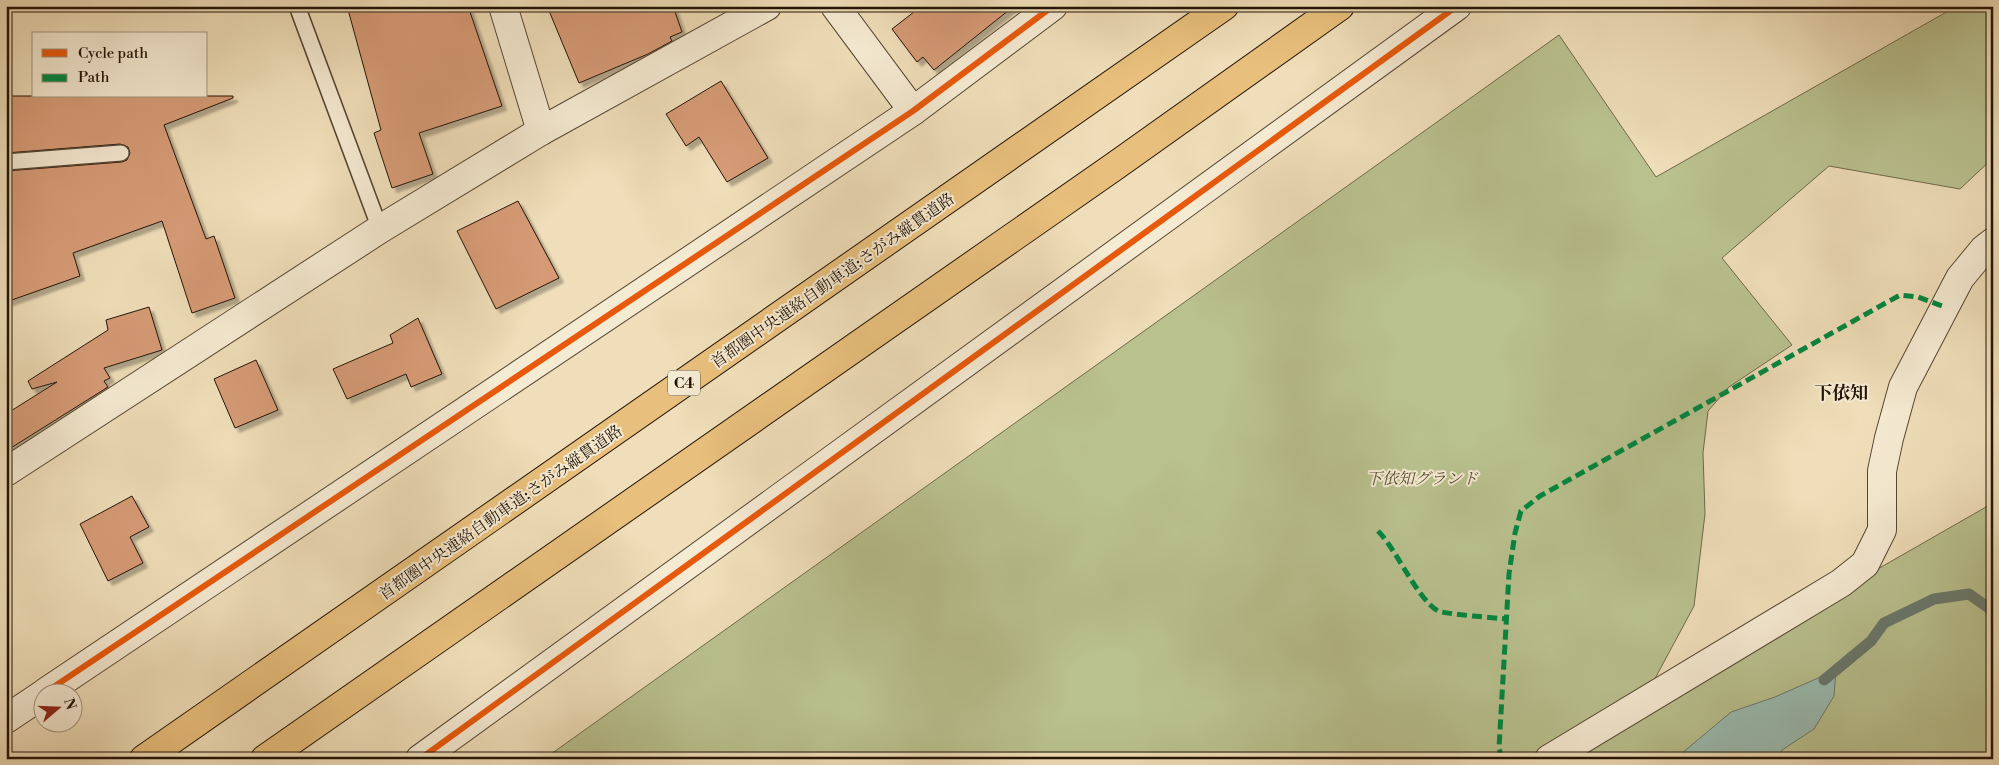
<svg xmlns="http://www.w3.org/2000/svg" width="1999" height="765" font-family="'Libre Bodoni','Noto Serif JP',serif">
<style>
.green{fill:#b9c18f;stroke:#6e6a4a}
.water{fill:#9abcb1;stroke:#6a796d}
.lines{fill:none;stroke-linecap:round;stroke-linejoin:round}
.stream{stroke:#6a796d;stroke-width:11}
.building{fill:#d69b76;stroke:#231406;filter:url(#shadow)}
.service-casing{stroke:#564633;stroke-width:18}
.minor-casing{stroke:#564633;stroke-width:30}
.tertiary-casing{stroke:#564633;stroke-width:30}
.motorway-casing{stroke:#231406;stroke-width:30}
.service{stroke:#f5ead2;stroke-width:15}
.minor{stroke:#f5ead2;stroke-width:28}
.tertiary{stroke:#f5ead2;stroke-width:28}
.motorway{stroke:#e8bf7c;stroke-width:28}
.quiet{stroke:#00873e;stroke-width:5;stroke-dasharray:10 5;stroke-linecap:butt}
.cycleway-casing{stroke:#f5ead2;stroke-width:9}
.cycleway{stroke:#e8590c;stroke-width:6}
.labels{text-anchor:middle;stroke-width:4;stroke-linejoin:round;paint-order:stroke}
.shield{fill:#f5ead2;stroke:#625443;stroke-width:1}
.shield-label{font-size:15px;font-weight:bold;fill:#231406}
.street-label{font-size:16px;fill:#231406;stroke:#f5ead2}
.park-label{font-size:16px;font-style:italic;fill:#585136;stroke:#f5ead2}
.neighbourhood-label{font-size:18px;font-weight:bold;fill:#231406;stroke:#f5ead2}
</style>
<defs>
<filter id="shadow"><feDropShadow dx="4.5" dy="4.5" stdDeviation="1" flood-color="#0004"/></filter>
</defs>
<rect width="100%" height="100%" fill="#efdeb9"/>
<filter id="stains"><feTurbulence type="fractalNoise" baseFrequency=".004" numOctaves="4"/><feColorMatrix values="0 0 0 0 .2 0 0 0 0 .09 0 0 0 0 .02 0 0 0 .5 -.17"/></filter>
<radialGradient id="worn" r=".72"><stop offset=".6" stop-color="#630" stop-opacity="0"/><stop offset="1" stop-color="#630" stop-opacity=".3"/></radialGradient>
<g class="green">
<polygon points="1957,6 1993,6 1993,158 1960,189 1829,166 1722,258 1792,345 1729,387 1708,411 1703,453 1705,514 1694,606 1651,686 1531,759 544,759 1559,35 1656,177"/>
<polygon points="1993,503 1993,759 1546,759"/>
</g>
<polygon class="water" points="1836,670 1834,696 1814,729 1782,750 1777,759 1675,759 1731,712 1775,697"/>
<g class="lines">
<polyline class="stream" points="1824,680 1871,641 1884,623 1934,599 1969,594 1993,611"/>
</g>
<g class="building">
<polygon points="347,6 468,6 502,106 419,133 433,174 392,188 374,133 381,130"/>
<polygon points="547,6 673,6 682,32 670,37 672,41 648,54 579,83"/>
<polygon points="930,6 1014,6 934,70 923,57 917,62 892,29 919,8 922,12"/>
<polygon points="721,81 768,158 727,182 699,137 686,146 666,114"/>
<polygon points="6,96 233,96 233,98 164,125 206,239 214,236 235,298 192,313 162,221 73,253 80,276 6,302 6,171 122,162 127,160 130,153 128,147 120,144 6,153"/>
<polygon points="518,201 559,278 496,309 457,231"/>
<polygon points="149,307 162,350 104,368 110,378 104,381 108,387 6,451 6,414 57,382 32,389 28,381 108,330 106,320"/>
<polygon points="418,318 442,374 411,387 406,374 347,399 333,369 393,343 390,335"/>
<polygon points="256,360 278,410 235,428 214,379"/>
<polygon points="132,496 149,527 130,537 143,563 108,581 80,524"/>
</g>
<g class="lines">
<g class="service-casing">
<g id="service">
<polyline points="297,6 380,229"/>
<polyline points="6,162 121,153"/>
</g>
</g>
<g class="minor-casing">
<g id="minor">
<polyline points="503,6 541,131"/>
<polyline points="835,6 913,111"/>
<polyline points="6,472 380,229 541,131 767,6"/>
<polyline points="46,692 913,111 1053,6"/>
<polyline points="6,719 42,695"/>
<polyline points="1549,759 1841,583 1865,564 1882,530 1882,471 1889,438 1903,387 1960,278 1984,249 1993,242"/>
</g>
</g>
<g class="tertiary-casing">
<polyline id="tertiary" points="420,759 1457,6"/>
</g>
<g class="motorway-casing">
<g id="motorway">
<polyline points="144,759 1224,6"/>
<polyline points="265,759 1115,166 1340,6"/>
</g>
</g>
<use href="#service" class="service"/>
<use href="#minor" class="minor"/>
<use href="#tertiary" class="tertiary"/>
<use href="#motorway" class="motorway"/>
<g class="quiet">
<path d="M1378 531C1397 550 1417 599 1438 611 1445 614 1495 618 1507 619"/>
<polyline points="1502,759 1499,748 1509,574 1515,533 1521,511 1540,496 1900,295 1918,297 1945,307"/>
</g>
<g class="cycleway-casing">
<g id="cycleway">
<polyline points="46,692 913,111 1053,6"/>
<polyline points="420,759 1457,6"/>
</g>
</g>
<use href="#cycleway" class="cycleway"/>
</g>
<g class="labels">
<rect class="shield" x="668" y="370.5" width="32" height="25" rx="4"/>
<g class="shield-label">
<text x="684" y="388">C4</text>
</g>
<g class="street-label">
<text transform="translate(832 280) rotate(-35)" y="6">首都圏中央連絡自動車道;さがみ縦貫道路</text>
<text transform="translate(500 512) rotate(-35)" y="6">首都圏中央連絡自動車道;さがみ縦貫道路</text>
</g>
<g class="park-label">
<text x="1422" y="484">下依知グランド</text>
</g>
<g class="neighbourhood-label">
<text x="1841" y="399">下依知</text>
</g>
</g>
<rect width="1999" height="765" fill="none" stroke="#efdeb9" stroke-width="25"/>
<rect x="8" y="8" width="1984" height="750" fill="none" stroke="#231406" stroke-width="2.5"/>
<rect x="12" y="12" width="1974" height="740" fill="none" stroke="#231406"/>
<rect x="32" y="32" width="175" height="65" fill="#f5ead2" stroke="#a19480"/>
<rect x="42" y="49" width="25" height="8" fill="#e8590c" stroke="#a19480"/>
<text x="78" y="58" font-size="15" fill="#231406">Cycle path</text>
<rect x="42" y="74" width="25" height="8" fill="#00873e" stroke="#a19480"/>
<text x="78" y="82" font-size="15" fill="#231406">Path</text>
<g transform="translate(58 708) rotate(71)"><circle r="24" fill="#f5ead2" stroke="#a19480"/>
<path d="M0-4L9 19L0 12L-9 19Z" fill="#8f2418"/>
<text y="-8" font-size="14" font-weight="bold" text-anchor="middle" fill="#231406">N</text>
</g>
<rect width="100%" height="100%" filter="url(#stains)"/>
<rect width="100%" height="100%" fill="url(#worn)"/>
</svg>
